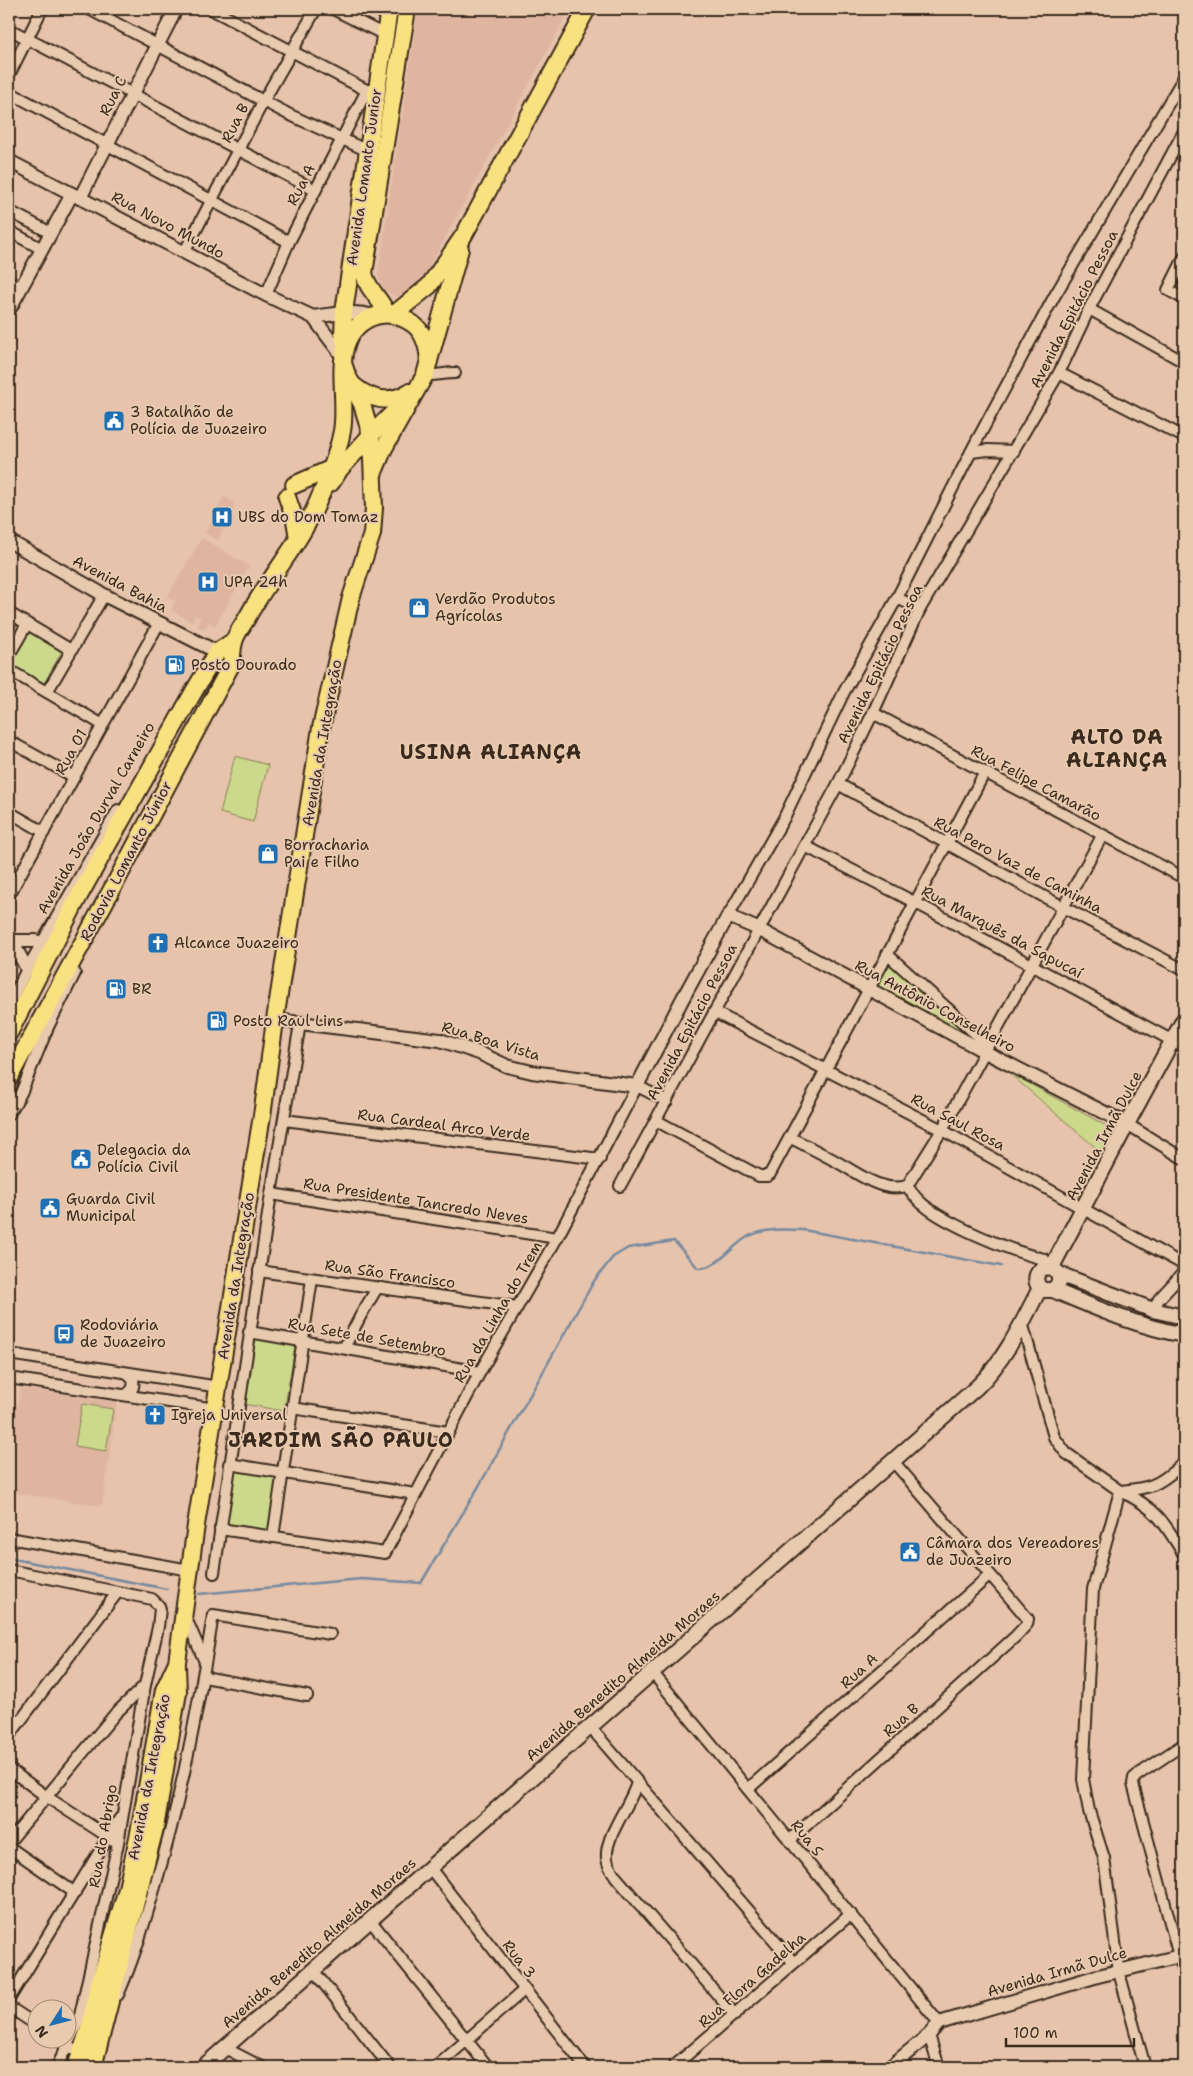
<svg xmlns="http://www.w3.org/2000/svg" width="1193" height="2076" font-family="'Shantell Sans',sans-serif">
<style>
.built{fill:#dfb5a0}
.green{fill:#ccd88c;stroke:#848155}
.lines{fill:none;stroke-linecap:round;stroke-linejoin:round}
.stream{stroke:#7689a0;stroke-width:2.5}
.minor-casing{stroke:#3b2a1e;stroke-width:14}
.tertiary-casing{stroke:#3b2a1e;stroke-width:16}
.secondary-casing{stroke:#3b2a1e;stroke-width:18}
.primary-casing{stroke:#3b2a1e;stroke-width:20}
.trunk-casing{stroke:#3b2a1e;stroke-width:20}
.minor{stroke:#e8caae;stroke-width:10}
.tertiary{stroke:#e8caae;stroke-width:12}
.secondary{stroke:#e8caae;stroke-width:14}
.primary{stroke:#fae180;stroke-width:16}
.trunk{stroke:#fae180;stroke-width:16}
.labels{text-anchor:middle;stroke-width:4;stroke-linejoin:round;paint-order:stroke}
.street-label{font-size:15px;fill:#3b2a1e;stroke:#e8caae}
.poi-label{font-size:15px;fill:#3b2a1e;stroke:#e8caae;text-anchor:start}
.district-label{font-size:20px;font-weight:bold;letter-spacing:1px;fill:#3b2a1e;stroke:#e8caae}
</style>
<rect width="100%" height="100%" fill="#e6c3aa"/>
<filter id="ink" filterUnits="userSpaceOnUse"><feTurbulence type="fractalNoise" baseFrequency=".02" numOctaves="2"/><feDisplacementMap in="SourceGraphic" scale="10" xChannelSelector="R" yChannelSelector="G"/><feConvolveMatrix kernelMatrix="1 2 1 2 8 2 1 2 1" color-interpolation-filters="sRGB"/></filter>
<g filter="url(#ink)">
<g class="built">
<polygon points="418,9 570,9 420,284 405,298 394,296 383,289 378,275"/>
<polygon points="224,496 235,504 230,517 233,518 228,529 224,527 218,540 205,533"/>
<polygon points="202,538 249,566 215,626 209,622 204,630 197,626 201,618 195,615 192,622 171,610 175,601 167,597"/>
<polygon points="20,1388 117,1402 102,1506 9,1492 9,1452"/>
</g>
<g class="green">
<polygon points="27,631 62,651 43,685 9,666"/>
<polygon points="235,756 268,765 253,822 220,813"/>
<polygon points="889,959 983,1044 875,986"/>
<polygon points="1008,1072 1114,1130 1103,1154"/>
<polygon points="253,1335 296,1342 284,1411 243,1404"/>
<polygon points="82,1404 113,1409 106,1451 75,1446"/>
<polygon points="233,1468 277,1475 268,1531 224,1523"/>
</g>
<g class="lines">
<g class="stream">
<polyline points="9,1558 167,1589"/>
<path d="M199 1594 361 1579 421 1583 479 1486 594 1281 613 1257 628 1248 674 1241 698 1268C718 1269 732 1245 749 1236 767 1228 784 1229 803 1230L1001 1266"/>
</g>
<g class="minor-casing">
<g id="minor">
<polyline points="89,9 288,114 368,151"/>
<polyline points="211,9 372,93"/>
<polyline points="333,9 385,35"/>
<polyline points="9,29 315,190"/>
<polyline points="9,75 42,9"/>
<polyline points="9,92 289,242"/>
<polyline points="9,211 51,233"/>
<polyline points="9,231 42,249"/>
<polyline points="184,253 264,100 316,9"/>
<polyline points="1184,258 1168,290 1184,299"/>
<polyline points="9,281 21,288"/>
<polyline points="266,295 289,242 367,90"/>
<polyline points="1089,309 1184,362"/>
<polyline points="1059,373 1184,437"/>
<path d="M425 375C436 376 444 373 455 373"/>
<polyline points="971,452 988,450 1014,451"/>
<polyline points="897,598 920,609"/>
<polyline points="9,613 71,650"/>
<polyline points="9,655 27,624"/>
<polyline points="9,670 103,725"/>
<polyline points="47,692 104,595"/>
<polyline points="873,713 1184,878"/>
<polyline points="9,741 74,777"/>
<polyline points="838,784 1063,907 1184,970"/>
<polyline points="9,812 44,832"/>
<polyline points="805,846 916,903 1184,1047"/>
<polyline points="9,895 159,623"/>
<polyline points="728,916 784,818 844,692 897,598 975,444 1054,297 1184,77"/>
<polyline points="887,954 988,1045"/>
<polyline points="9,1005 27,969 118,810"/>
<polyline points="714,1012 942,1130 1184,1265"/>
<polyline points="9,1114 21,1093 48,1027 75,973"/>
<polyline points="284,1120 600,1159"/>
<polyline points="657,1121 759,1176 767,1176 770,1174 985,772"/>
<polyline points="1127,1124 1184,1159"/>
<path d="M791 1138C807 1146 823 1154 839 1163 859 1174 882 1193 907 1186 912 1193 918 1201 925 1206 950 1226 1013 1252 1044 1259"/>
<polyline points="620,1186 838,784 873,713 920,609 1059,373 1089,309 1184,131"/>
<polyline points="907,1186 942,1130 1102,836"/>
<polyline points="271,1194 557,1238"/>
<polyline points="259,1271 517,1307"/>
<polyline points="1153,1310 1159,1299 1184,1272"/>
<polyline points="1022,1322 1054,1437 1066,1453 1120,1491 1093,1589 1083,1779 1089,1811 1104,1858 1119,1972 1145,2067"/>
<polyline points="249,1332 480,1372"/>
<polyline points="344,1348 361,1315 377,1288"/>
<polyline points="9,1354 219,1387"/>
<polyline points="9,1378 216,1409"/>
<path d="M125 1395C136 1390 136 1379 127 1373"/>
<polyline points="292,1408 448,1432"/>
<polyline points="229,1464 415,1494"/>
<path d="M1120 1491C1156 1507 1165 1523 1184 1555"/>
<path d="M1121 1491C1150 1488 1157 1486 1179 1467"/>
<polyline points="220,1529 385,1553 480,1372 557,1238 637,1086 667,1101"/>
<polyline points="273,1537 312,1279"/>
<polyline points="9,1538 190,1570"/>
<polyline points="9,1570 152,1599 159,1606 160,1609 158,1627 145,1685 118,1843 79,2020 57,2067"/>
<polyline points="214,1573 271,1194 300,1024"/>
<polyline points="185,1616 205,1662"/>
<polyline points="652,1672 939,2023"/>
<polyline points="204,1677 307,1696"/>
<polyline points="590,1727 794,1963"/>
<polyline points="9,1736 117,1593"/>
<polyline points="1184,1744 1139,1774 1134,1778 1133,1784 1184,1975"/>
<polyline points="9,1769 47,1797 113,1840"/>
<path d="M637 1782C632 1804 600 1841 608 1863 609 1868 614 1873 616 1877L735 2015"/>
<polyline points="748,1789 990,1575"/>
<polyline points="790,1840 1016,1636 1027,1624 1028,1619 893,1461"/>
<polyline points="9,1842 115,1714 145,1685"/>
<polyline points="9,1847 75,1893"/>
<polyline points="430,1868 585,2067"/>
<polyline points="370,1920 488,2067"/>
<polyline points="313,1970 390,2067"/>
<path d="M118 1995C134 1959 145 1921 156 1883 182 1795 199 1705 213 1615L330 1634"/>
<polyline points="9,1999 120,1818"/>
<polyline points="9,2007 38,2026"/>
<polyline points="929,2035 939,2067"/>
<polyline points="57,2038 72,2049"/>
<polyline points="223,2047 262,2067"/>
<polyline points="436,2067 524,1990"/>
<polyline points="673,2067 851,1914"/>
</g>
</g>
<g class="tertiary-casing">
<g id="tertiary">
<polyline points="9,161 266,295 313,317 343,357"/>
<polyline points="80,198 176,9"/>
<polyline points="9,310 72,194"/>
<path d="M313 317C335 314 353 310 374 316"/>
<polyline points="9,541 104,595 217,652"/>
<polyline points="9,939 12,941 27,969"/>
<polyline points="12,941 35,941 42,943"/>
<polyline points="275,1020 440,1040 479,1053 507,1066 532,1072 637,1086 683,998 728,916 758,929 991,1055 1127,1124"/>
<polyline points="890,2067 929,2035 939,2023 1098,1976 1184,1955"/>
</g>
</g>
<g class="secondary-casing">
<g id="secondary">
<polyline points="1052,1267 1127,1124 1184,1019"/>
<polyline points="1059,1274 1153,1310 1184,1317"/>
<path d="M1053 1290 1059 1283V1274L1052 1267 1043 1268C1034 1274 1034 1284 1043 1290H1053C1098 1309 1136 1326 1184 1335"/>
<path d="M203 2067 977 1387C1006 1359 1022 1323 1040 1288"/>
</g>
</g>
<g class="primary-casing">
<g id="primary">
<path d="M387 314C381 298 367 290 364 273L407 9"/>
<polyline points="345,345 343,334 344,312 389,9"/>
</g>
</g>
<g class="trunk-casing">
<g id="trunk">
<polyline points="393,315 429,286 464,235 587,9"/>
<path d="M353 385C370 400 389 405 409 392"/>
<polyline points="374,472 384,448 425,375 460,249"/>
<polyline points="331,483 340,469 371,435 399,407"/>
<polyline points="294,485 330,469"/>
<polyline points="287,497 295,520 298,538"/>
<polyline points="9,1033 79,896 193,693 217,652 234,641"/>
<path d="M9 1078 118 878 231 665C232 658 232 649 234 642 236 633 244 624 248 616 270 576 302 541 319 499 328 480 338 452 342 431 349 393 327 338 370 318 385 311 400 315 413 324 425 333 428 347 429 361"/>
<polyline points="76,2067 90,2026 97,1991 127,1889 140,1828 164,1690 177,1662 196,1525 263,1109 275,1020 321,728 351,598 372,534 374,508 371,435 362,404 347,375 343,363"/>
<polyline points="93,2067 155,1828 178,1692 177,1667"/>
</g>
</g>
<use href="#minor" class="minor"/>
<use href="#tertiary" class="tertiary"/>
<use href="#secondary" class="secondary"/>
<use href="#primary" class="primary"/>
<use href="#trunk" class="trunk"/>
</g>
</g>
<defs>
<g id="civic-square" transform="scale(1.125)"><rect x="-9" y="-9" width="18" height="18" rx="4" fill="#1f6fb2" stroke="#e8caae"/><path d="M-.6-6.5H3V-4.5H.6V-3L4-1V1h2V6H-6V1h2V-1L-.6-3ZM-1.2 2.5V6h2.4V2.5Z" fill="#fff"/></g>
<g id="hospital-square" transform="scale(1.125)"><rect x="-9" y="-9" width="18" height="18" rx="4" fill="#1f6fb2" stroke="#e8caae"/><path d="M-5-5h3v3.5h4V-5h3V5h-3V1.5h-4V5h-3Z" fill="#fff"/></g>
<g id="shop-square" transform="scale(1.125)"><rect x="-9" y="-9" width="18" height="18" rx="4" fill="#1f6fb2" stroke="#e8caae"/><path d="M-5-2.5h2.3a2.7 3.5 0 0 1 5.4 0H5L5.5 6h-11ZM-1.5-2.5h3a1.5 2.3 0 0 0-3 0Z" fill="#fff"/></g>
<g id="fuel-square" transform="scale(1.125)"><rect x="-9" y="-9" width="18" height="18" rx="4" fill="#1f6fb2" stroke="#e8caae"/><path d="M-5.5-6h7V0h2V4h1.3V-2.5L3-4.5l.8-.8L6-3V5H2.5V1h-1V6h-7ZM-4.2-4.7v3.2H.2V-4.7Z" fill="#fff"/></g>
<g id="church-square" transform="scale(1.125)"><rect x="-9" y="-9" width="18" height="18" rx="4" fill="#1f6fb2" stroke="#e8caae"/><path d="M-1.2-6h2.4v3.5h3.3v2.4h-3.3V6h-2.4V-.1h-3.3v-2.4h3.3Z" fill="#fff"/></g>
<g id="bus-square" transform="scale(1.125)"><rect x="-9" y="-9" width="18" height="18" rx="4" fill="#1f6fb2" stroke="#e8caae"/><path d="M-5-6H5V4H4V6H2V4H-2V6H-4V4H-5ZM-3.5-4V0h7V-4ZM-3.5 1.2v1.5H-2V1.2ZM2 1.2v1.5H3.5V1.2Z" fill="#fff"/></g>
</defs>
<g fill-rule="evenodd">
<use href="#civic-square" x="114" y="421"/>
<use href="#hospital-square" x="222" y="517"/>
<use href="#hospital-square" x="208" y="582"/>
<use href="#shop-square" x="419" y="608"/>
<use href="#fuel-square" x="175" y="665"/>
<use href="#shop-square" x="268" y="854"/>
<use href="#church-square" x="158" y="943"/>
<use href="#fuel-square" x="116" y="989"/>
<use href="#fuel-square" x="217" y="1021"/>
<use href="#civic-square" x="81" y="1159"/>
<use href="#civic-square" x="50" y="1208"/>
<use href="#bus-square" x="64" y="1334"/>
<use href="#church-square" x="155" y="1415"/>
<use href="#civic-square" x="910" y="1552"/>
</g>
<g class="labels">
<g class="street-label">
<text transform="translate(113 96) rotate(-63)" y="5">Rua C</text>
<text transform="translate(235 123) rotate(-63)" y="5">Rua B</text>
<text transform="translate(364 177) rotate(-82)" y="5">Avenida Lomanto Junior</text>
<text transform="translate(301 185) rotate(-63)" y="5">Rua A</text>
<text transform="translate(168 225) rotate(28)" y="5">Rua Novo Mundo</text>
<text transform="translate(1074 309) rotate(-63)" y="5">Avenida Epitácio Pessoa</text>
<text transform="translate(120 584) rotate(28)" y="5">Avenida Bahia</text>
<text transform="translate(880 664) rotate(-64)" y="5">Avenida Epitácio Pessoa</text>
<text transform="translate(322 743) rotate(-80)" y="5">Avenida da Integração</text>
<text transform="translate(71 752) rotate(-61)" y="5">Rua 01</text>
<text transform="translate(1036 783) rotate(28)" y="5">Rua Felipe Camarão</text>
<text transform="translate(96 818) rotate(-60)" y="5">Avenida João Durval Carneiro</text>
<text transform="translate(126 861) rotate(-62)" y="5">Rodovia Lomanto Júnior</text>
<text transform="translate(1018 865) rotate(28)" y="5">Rua Pero Vaz de Caminha</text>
<text transform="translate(1002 932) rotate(28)" y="5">Rua Marquês da Sapucaí</text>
<text transform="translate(935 1006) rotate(28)" y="5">Rua Antônio Conselheiro</text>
<text transform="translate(692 1022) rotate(-62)" y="5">Avenida Epitácio Pessoa</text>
<text transform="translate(491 1041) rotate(17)" y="5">Rua Boa Vista</text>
<text transform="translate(958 1122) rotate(28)" y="5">Rua Saul Rosa</text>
<text transform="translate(444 1125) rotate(7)" y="5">Rua Cardeal Arco Verde</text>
<text transform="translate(1104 1136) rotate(-62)" y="5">Avenida Irmã Dulce</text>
<text transform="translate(416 1201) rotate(9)" y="5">Rua Presidente Tancredo Neves</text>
<text transform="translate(390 1274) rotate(8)" y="5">Rua São Francisco</text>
<text transform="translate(236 1276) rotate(-81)" y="5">Avenida da Integração</text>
<text transform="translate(498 1312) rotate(-60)" y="5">Rua da Linha do Trem</text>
<text transform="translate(367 1337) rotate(10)" y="5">Rua Sete de Setembro</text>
<text transform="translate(859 1671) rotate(-42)" y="5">Rua A</text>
<text transform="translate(623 1676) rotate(-41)" y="5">Avenida Benedito Almeida Moraes</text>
<text transform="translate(901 1720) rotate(-42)" y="5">Rua B</text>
<text transform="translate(149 1777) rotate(-79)" y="5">Avenida da Integração</text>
<text transform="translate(103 1836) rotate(-80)" y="5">Rua do Abrigo</text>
<text transform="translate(807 1838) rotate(51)" y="5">Rua S</text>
<text transform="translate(319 1943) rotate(-41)" y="5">Avenida Benedito Almeida Moraes</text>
<text transform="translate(519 1959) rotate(52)" y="5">Rua 3</text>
<text transform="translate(1057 1972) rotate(-16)" y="5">Avenida Irmã Dulce</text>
<text transform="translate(752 1980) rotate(-41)" y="5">Rua Flora Gadelha</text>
</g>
<g class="poi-label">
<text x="130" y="417">3 Batalhão de<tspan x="130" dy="17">Polícia de Juazeiro</tspan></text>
<text x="238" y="522">UBS do Dom Tomaz</text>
<text x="224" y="587">UPA 24h</text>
<text x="435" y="604">Verdão Produtos<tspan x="435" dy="17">Agrícolas</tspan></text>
<text x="191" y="670">Posto Dourado</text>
<text x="284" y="850">Borracharia<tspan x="284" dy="17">Pai e Filho</tspan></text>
<text x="174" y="948">Alcance Juazeiro</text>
<text x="132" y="994">BR</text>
<text x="233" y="1026">Posto Raul Lins</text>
<text x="97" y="1155">Delegacia da<tspan x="97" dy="17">Polícia Civil</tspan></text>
<text x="66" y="1204">Guarda Civil<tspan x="66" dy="17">Municipal</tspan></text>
<text x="80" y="1330">Rodoviária<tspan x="80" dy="17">de Juazeiro</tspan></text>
<text x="171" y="1420">Igreja Universal</text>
<text x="926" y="1548">Câmara dos Vereadores<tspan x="926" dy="17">de Juazeiro</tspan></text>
</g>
<g class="district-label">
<text x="1117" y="744">ALTO DA<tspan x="1117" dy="23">ALIANÇA</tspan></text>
<text x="491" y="759">USINA ALIANÇA</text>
<text x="341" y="1447">JARDIM SÃO PAULO</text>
</g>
</g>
<rect width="1193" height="2076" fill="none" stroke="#e8caae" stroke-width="30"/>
<rect x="15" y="15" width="1163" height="2046" fill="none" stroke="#3b2a1e" stroke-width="2" filter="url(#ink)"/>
<g transform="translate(52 2024) rotate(234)"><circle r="24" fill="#e8caae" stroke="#a38a74"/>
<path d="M0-4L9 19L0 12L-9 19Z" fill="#1f6fb2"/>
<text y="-8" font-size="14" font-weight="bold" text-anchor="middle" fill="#3b2a1e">N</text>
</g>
<path d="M1006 2038v8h128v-8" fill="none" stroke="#3b2a1e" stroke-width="2.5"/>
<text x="1013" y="2038" font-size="15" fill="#3b2a1e" stroke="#e8caae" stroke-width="4" paint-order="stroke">100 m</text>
</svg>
